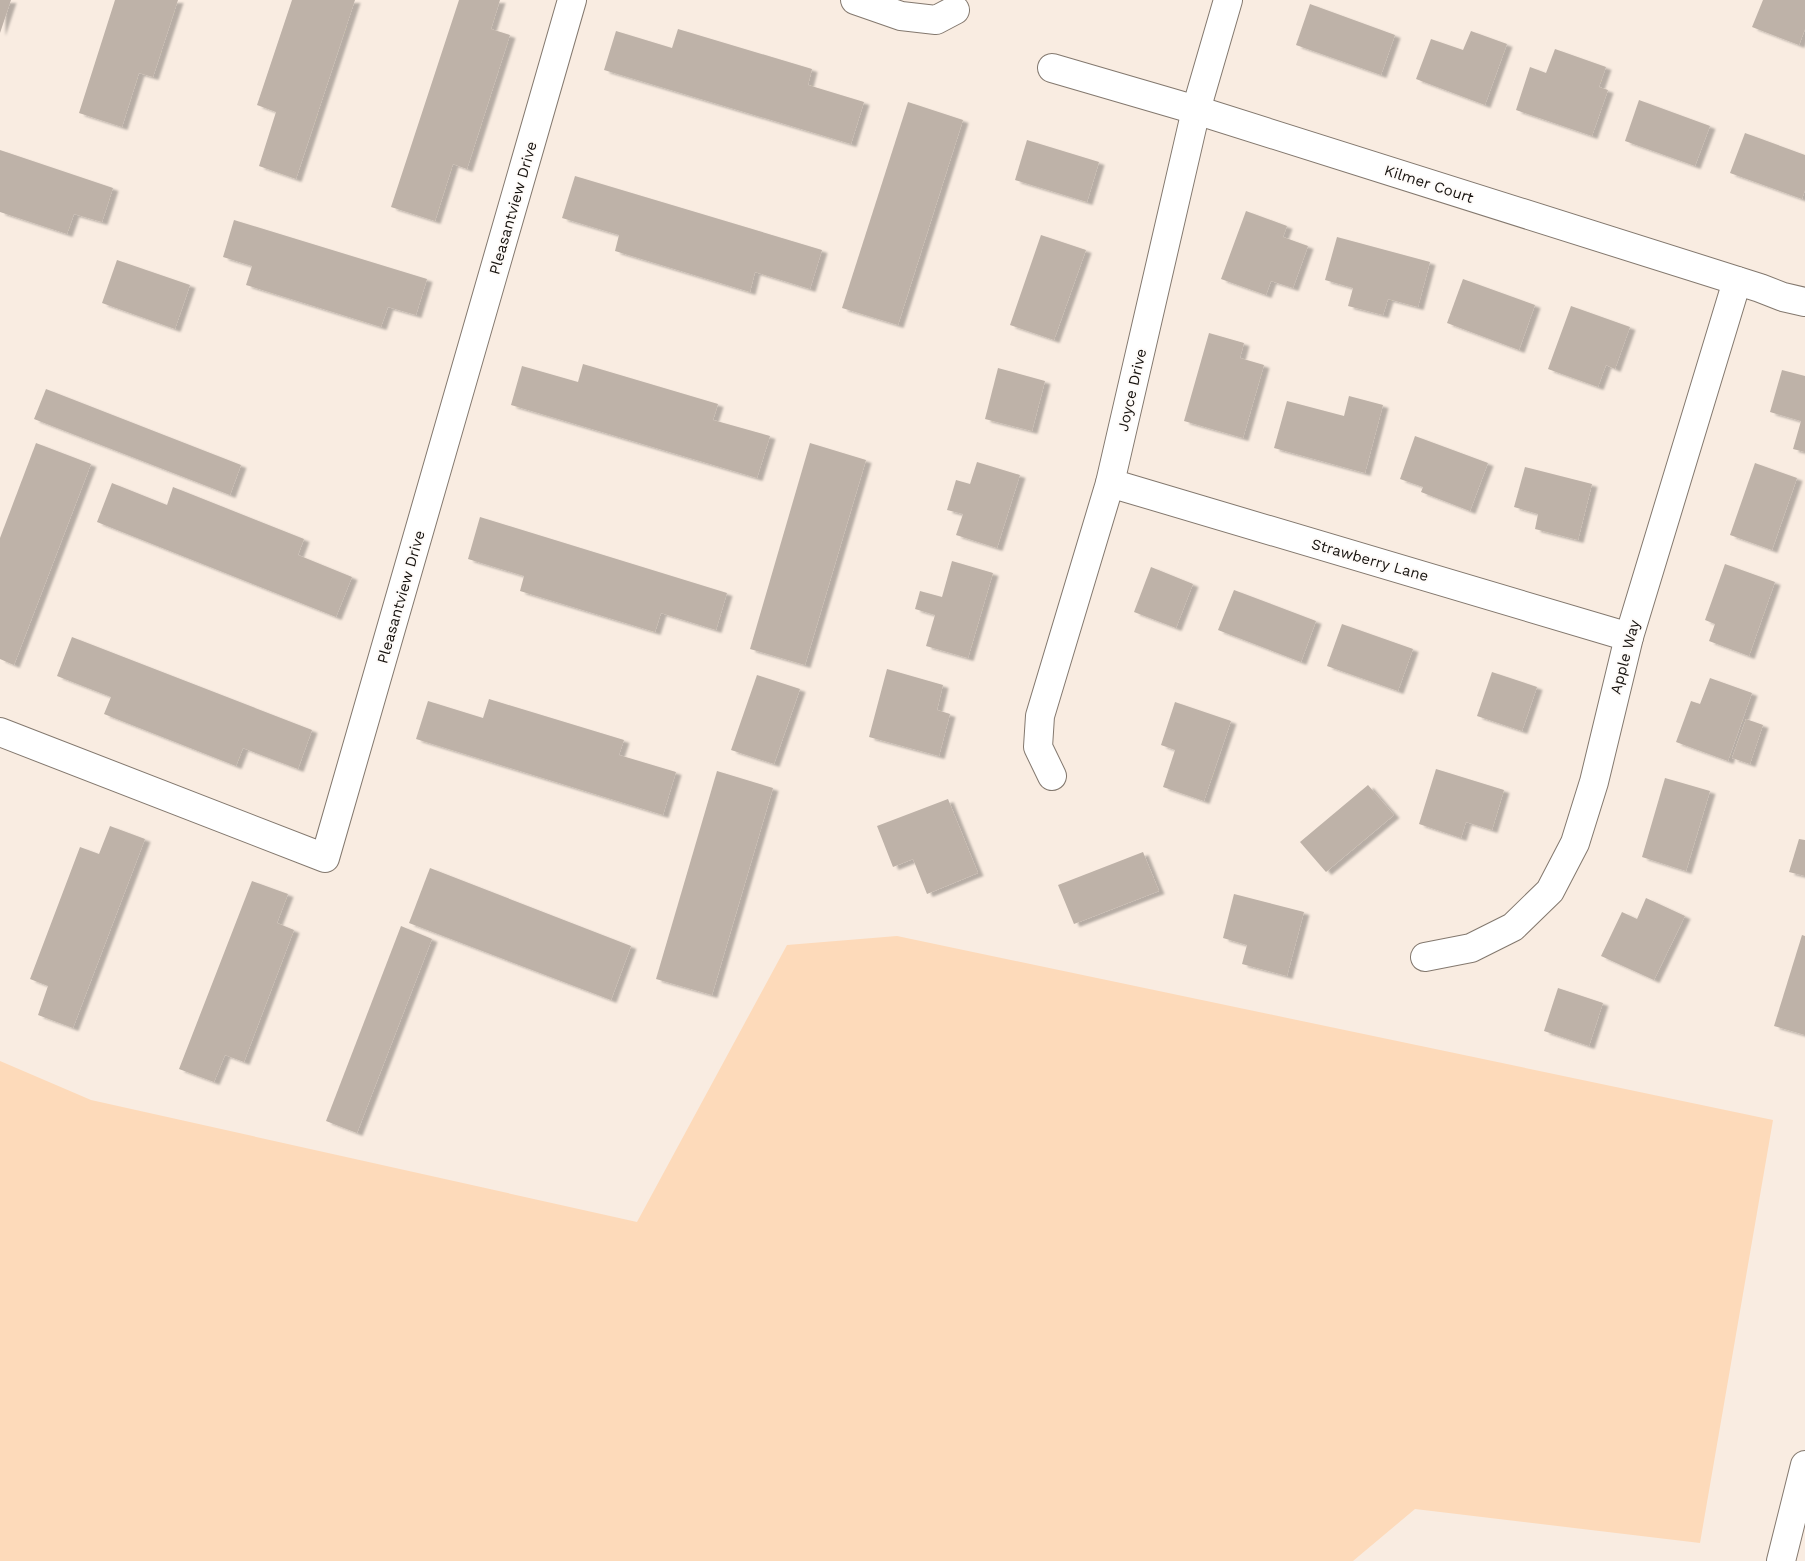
<svg xmlns="http://www.w3.org/2000/svg" width="1805" height="1561" font-family="'Work Sans',sans-serif">
<style>
.green{fill:#fddaba}
.building{fill:#beb2a8;filter:url(#shadow)}
.lines{fill:none;stroke-linecap:round;stroke-linejoin:round}
.minor-casing{stroke:#83786e;stroke-width:30}
.minor{stroke:#fff;stroke-width:28}
.labels{text-anchor:middle;stroke-width:4;stroke-linejoin:round;paint-order:stroke}
.street-label{font-size:15px;fill:#16120e;stroke:#fefbf9}
</style>
<defs>
<filter id="shadow"><feDropShadow dx="5.5" dy="3" stdDeviation="1" flood-color="#0004"/></filter>
</defs>
<rect width="100%" height="100%" fill="#f9ece1"/>
<polygon class="green" points="897,936 1773,1120 1700,1543 1415,1509 1353,1561 0,1561 0,1061 91,1100 637,1222 787,945"/>
<g class="building">
<polygon points="0,0 11,0 0,33"/>
<polygon points="115,0 178,0 153,77 139,73 122,127 79,113"/>
<polygon points="292,0 355,0 296,179 259,166 276,112 257,105"/>
<polygon points="459,0 500,0 491,29 510,35 467,169 453,164 435,221 391,207"/>
<polygon points="1763,0 1805,0 1805,29 1799,45 1752,27"/>
<polygon points="1310,4 1395,35 1381,75 1296,45"/>
<polygon points="678,29 812,69 808,85 864,102 851,144 604,70 616,31 672,48"/>
<polygon points="1471,31 1507,44 1485,105 1416,79 1431,39 1463,50"/>
<polygon points="1555,49 1606,67 1599,87 1608,90 1592,136 1516,110 1530,67 1546,73"/>
<polygon points="1639,100 1710,126 1695,166 1625,141"/>
<polygon points="908,102 963,120 898,325 842,308"/>
<polygon points="1745,133 1805,155 1805,190 1802,199 1730,173"/>
<polygon points="1027,140 1099,162 1087,202 1015,180"/>
<polygon points="0,150 113,188 102,222 74,214 67,234 0,212"/>
<polygon points="575,176 822,250 810,289 755,272 750,292 615,251 619,235 562,218"/>
<polygon points="1246,211 1287,226 1283,237 1308,246 1293,288 1271,281 1266,295 1221,279"/>
<polygon points="234,220 427,279 416,315 388,307 381,327 246,285 252,266 223,257"/>
<polygon points="1041,235 1086,250 1054,340 1010,325"/>
<polygon points="1337,237 1430,262 1418,307 1388,299 1383,315 1348,306 1353,288 1325,280"/>
<polygon points="117,260 190,285 175,329 102,303"/>
<polygon points="1463,279 1535,305 1519,350 1447,323"/>
<polygon points="1571,306 1630,327 1615,369 1606,365 1598,387 1548,369"/>
<polygon points="1209,333 1244,343 1240,358 1264,365 1243,438 1184,421"/>
<polygon points="583,364 718,404 713,420 770,436 757,478 511,405 522,366 578,382"/>
<polygon points="998,368 1045,381 1032,431 985,419"/>
<polygon points="1782,370 1805,376 1805,452 1793,449 1801,421 1770,412"/>
<polygon points="46,389 241,465 230,495 34,419"/>
<polygon points="1349,396 1383,405 1365,473 1274,448 1287,401 1344,416"/>
<polygon points="1415,436 1488,463 1470,511 1421,492 1423,487 1400,479"/>
<polygon points="36,443 91,464 14,665 0,659 0,538"/>
<polygon points="810,443 866,460 805,665 750,649"/>
<polygon points="977,462 1020,475 997,548 956,535 963,514 947,510 956,480 970,484"/>
<polygon points="1755,463 1797,478 1772,550 1730,535"/>
<polygon points="1525,467 1592,484 1578,540 1535,529 1538,514 1514,507"/>
<polygon points="112,483 167,505 173,487 304,539 298,555 352,577 336,617 97,522"/>
<polygon points="480,517 727,593 716,630 661,613 655,632 520,591 524,576 468,559"/>
<polygon points="952,561 993,573 968,658 926,646 935,615 915,609 920,591 942,597"/>
<polygon points="1725,564 1775,582 1749,656 1709,641 1715,624 1705,620"/>
<polygon points="1151,567 1193,584 1176,628 1134,612"/>
<polygon points="1234,590 1316,621 1301,662 1218,630"/>
<polygon points="1342,624 1413,649 1398,691 1327,666"/>
<polygon points="72,637 312,730 298,769 243,748 236,766 104,714 111,697 57,676"/>
<polygon points="887,669 943,685 937,710 950,714 939,756 869,737"/>
<polygon points="1492,672 1537,687 1522,731 1477,716"/>
<polygon points="757,675 800,689 774,764 731,750"/>
<polygon points="1710,678 1752,693 1728,761 1676,742 1691,701 1700,704"/>
<polygon points="489,699 624,740 619,755 676,772 663,815 416,739 428,701 483,718"/>
<polygon points="1175,702 1231,721 1204,801 1163,787 1175,750 1161,745"/>
<polygon points="1746,719 1763,725 1750,764 1732,758"/>
<polygon points="1436,769 1504,790 1492,830 1466,822 1461,838 1419,824"/>
<polygon points="717,771 773,788 712,995 656,979"/>
<polygon points="1665,778 1710,791 1686,871 1642,857"/>
<polygon points="1368,785 1394,815 1326,872 1300,842"/>
<polygon points="948,799 978,873 927,894 913,859 893,867 877,826"/>
<polygon points="110,826 145,839 73,1028 38,1015 48,986 30,979 80,847 99,854"/>
<polygon points="1799,839 1805,840 1805,876 1789,872"/>
<polygon points="1143,852 1159,891 1074,924 1058,885"/>
<polygon points="430,868 631,946 611,1000 409,923"/>
<polygon points="252,881 288,894 277,923 294,930 244,1062 225,1055 214,1082 179,1069"/>
<polygon points="1234,894 1304,912 1287,976 1242,964 1247,945 1223,938"/>
<polygon points="1646,898 1685,916 1654,980 1601,956 1622,912 1637,919"/>
<polygon points="401,926 432,939 357,1133 326,1121"/>
<polygon points="1802,935 1805,936 1805,1035 1774,1026"/>
<polygon points="1558,988 1603,1003 1589,1046 1544,1031"/>
</g>
<g class="lines">
<g class="minor-casing">
<g id="minor">
<polyline points="855,0 901,16 936,20 955,10"/>
<polyline points="1052,68 1196,110 1760,288 1783,297 1805,302"/>
<polyline points="1110,483 1629,637"/>
<polyline points="0,732 325,858 572,0"/>
<polyline points="1052,776 1038,747 1040,716 1110,483 1196,110 1228,0"/>
<polyline points="1425,957 1471,948 1513,927 1550,891 1575,843 1594,782 1629,637 1737,281"/>
<polyline points="1781,1561 1805,1465"/>
</g>
</g>
<use href="#minor" class="minor"/>
</g>
<g class="labels">
<g class="street-label">
<text transform="translate(1429 184) rotate(18)" y="5">Kilmer Court</text>
<text transform="translate(513 208) rotate(-74)" y="5">Pleasantview Drive</text>
<text transform="translate(1132 390) rotate(-77)" y="5">Joyce Drive</text>
<text transform="translate(1370 560) rotate(16)" y="5">Strawberry Lane</text>
<text transform="translate(401 597) rotate(-74)" y="5">Pleasantview Drive</text>
<text transform="translate(1625 657) rotate(-75)" y="5">Apple Way</text>
</g>
</g>
</svg>
